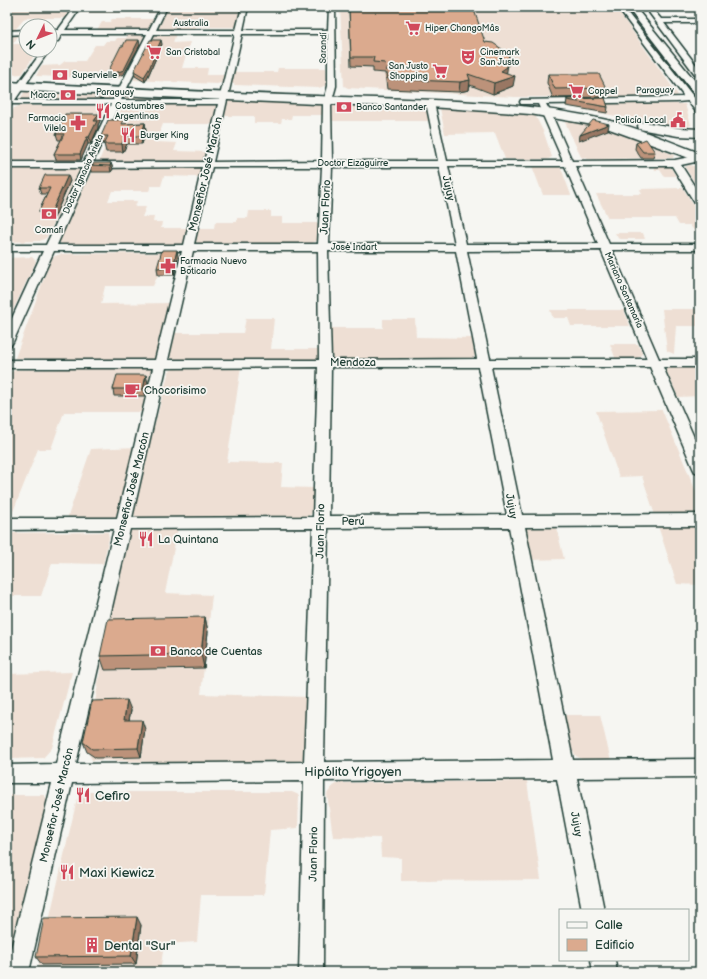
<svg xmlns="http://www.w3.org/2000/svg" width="707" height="979" font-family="'Balsamiq Sans',sans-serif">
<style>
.built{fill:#eedfd4}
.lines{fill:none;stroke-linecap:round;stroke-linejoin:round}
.minor-casing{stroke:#1f3d34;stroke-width:3}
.major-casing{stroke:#1f3d34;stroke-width:3}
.highway-casing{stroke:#1f3d34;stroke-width:3}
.minor{fill:#f6f6f2;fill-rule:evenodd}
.major{fill:#f6f6f2;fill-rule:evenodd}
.highway{fill:#f6f6f2;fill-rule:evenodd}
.wall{fill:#bc927a;stroke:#1f3d34}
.shaded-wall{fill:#997763;stroke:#1f3d34}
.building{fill:#dbaa8e;stroke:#1f3d34}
.labels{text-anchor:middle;stroke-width:3.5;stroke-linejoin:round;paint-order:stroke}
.far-street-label{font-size:9px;fill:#1f3d34;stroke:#f6f6f2}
.far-poi-label{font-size:9px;fill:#1f3d34;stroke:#f6f6f2;text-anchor:start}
.street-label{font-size:11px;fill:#1f3d34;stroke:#f6f6f2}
.poi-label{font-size:11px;fill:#1f3d34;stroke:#f6f6f2;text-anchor:start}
.near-street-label{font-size:13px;fill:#1f3d34;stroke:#f6f6f2}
.near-poi-label{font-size:13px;fill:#1f3d34;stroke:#f6f6f2;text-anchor:start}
</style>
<rect width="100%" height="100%" fill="#f6f6f2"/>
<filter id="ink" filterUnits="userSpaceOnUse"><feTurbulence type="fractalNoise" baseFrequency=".025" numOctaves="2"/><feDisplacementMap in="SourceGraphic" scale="8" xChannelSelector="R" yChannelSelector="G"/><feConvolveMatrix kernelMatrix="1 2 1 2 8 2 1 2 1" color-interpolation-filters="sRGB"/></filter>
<g filter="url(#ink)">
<g class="built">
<polygon points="7,7 34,7 32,10 71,10 65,18 25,18 14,31 7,31"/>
<polygon points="80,7 161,7 158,13 76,13"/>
<polygon points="167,7 242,7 237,27 196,27 194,31 157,30"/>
<polygon points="340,7 615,7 678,95 675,97 515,97 348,88 344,86"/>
<polygon points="112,19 155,19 149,30 96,31 102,22 110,22"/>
<polygon points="7,33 20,33 13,44 26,44 26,50 38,50 22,74 7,75"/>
<polygon points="129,33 147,34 121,78 115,79 36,76 41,66 60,65 65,61 85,61 95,45 103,45 106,41 115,41 117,38 126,38"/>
<polygon points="159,33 176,33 173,43 190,42 182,68 208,68 207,75 226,75 224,82 217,84 134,80 133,78 154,35"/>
<polygon points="278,68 326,68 327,85 319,88 235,85 232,83 234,72 277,72"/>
<polygon points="25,91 27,91 114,93 111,99 20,99"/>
<polygon points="127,95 216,98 211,100 126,100 124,99"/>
<polygon points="226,100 324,104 325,115 292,115 291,119 282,119 281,123 254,123 254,116 224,116"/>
<polygon points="215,103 218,105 216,124 163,124 156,142 177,143 174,151 209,152 205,161 102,162 99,161 122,107 128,105"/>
<polygon points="333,104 422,106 426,108 429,121 331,121 331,105"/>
<polygon points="565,104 685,104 691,125 686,128 666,126 565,106"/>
<polygon points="19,106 105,106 106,108 81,160 77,162 7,161 7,119 14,108"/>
<polygon points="444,107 496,109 535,115 544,133 552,157 548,159 505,159 495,133 445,134 440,108"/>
<polygon points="569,119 594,124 620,132 674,155 673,158 588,159 581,157 564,120"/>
<polygon points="689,165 700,167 700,191 685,167"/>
<polygon points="532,166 557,166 561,168 571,195 543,195"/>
<polygon points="653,166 667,166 670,167 676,176 664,176 660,170 655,170"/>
<polygon points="81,167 82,169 46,238 40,241 7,242 7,168"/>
<polygon points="203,167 203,177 164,176 161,186 151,186 149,191 112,191 108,201 137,201 135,207 146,207 142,217 154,217 153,222 162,222 161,228 191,228 185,244 179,245 63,244 60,243 59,240 92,171 96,168"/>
<polygon points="683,188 700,216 700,239 690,225 679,225 675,218 608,218 596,194 642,194 640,189"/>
<polygon points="249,211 271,211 271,217 282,217 282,223 321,223 319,240 312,243 202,244 194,242 195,228 214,228 215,222 237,222 237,218 248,218"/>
<polygon points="615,233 643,233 645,239 621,239 618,238"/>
<polygon points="177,253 181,254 183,258 178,275 158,275 153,286 105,286 101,304 171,303 158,357 152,360 145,362 15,358 51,259 55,256 61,254"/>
<polygon points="32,257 36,261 7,323 7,258"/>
<polygon points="662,309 700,309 700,326 676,326 674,354 667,351"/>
<polygon points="550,310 624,310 630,326 571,326 568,318 553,318"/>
<polygon points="246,318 274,318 271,349 322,349 320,359 315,361 174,360 171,358 170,355 174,333 243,333"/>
<polygon points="383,319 415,319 416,337 472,338 475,356 472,359 335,359 329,356 330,328 383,328"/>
<polygon points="610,344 638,344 642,353 641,356 632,360 616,360"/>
<polygon points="700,364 700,396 678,397 666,370 667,366"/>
<polygon points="241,366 227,462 283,463 281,487 314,488 313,510 310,515 304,517 137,517 132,514 132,510 169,371 179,367"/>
<polygon points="152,367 156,369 147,412 64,412 51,449 38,449 10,519 7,519 7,374 15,370"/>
<polygon points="662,410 700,501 700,514 697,515 655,515 642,476 619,477 596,411"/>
<polygon points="137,447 118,517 114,519 67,519 91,449"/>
<polygon points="527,526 556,526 564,559 527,560 522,528"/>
<polygon points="658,526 700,527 700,585 677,584"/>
<polygon points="135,528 178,528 165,593 212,595 201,694 310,697 310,756 300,767 92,760 87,750 123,535 127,530"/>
<polygon points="108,532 109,538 103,564 52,563 41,596 7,596 7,533"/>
<polygon points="72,672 52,748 43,758 7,759 7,674"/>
<polygon points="564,715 600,715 611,761 588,762 576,756 572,750"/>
<polygon points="527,781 541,880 401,881 401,858 381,857 380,838 333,837 327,794 332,787 338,783"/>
<polygon points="85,792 292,792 299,795 298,828 270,830 264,895 201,895 197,942 164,944 160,972 37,972 77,799"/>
<polygon points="7,795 44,795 49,801 7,972"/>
</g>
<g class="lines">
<g class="minor-casing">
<g id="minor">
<path d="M75 7H81L65 30H149L161 7H167L156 30H236L242 7H248L243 30H328L329 7H335L336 86 331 104 332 161H438L426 103 430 101 434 103 447 161H563L538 104H521L520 102 521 100 682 97 683 95 617 7H623L700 105V114L697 113 688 101 677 102 546 104 551 113 572 161 675 160 700 155V161L681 165 700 195V206L696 205 672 166H575L609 244H700V250H612L659 359H700V367H663L700 451V473L695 472 693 468 650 367H491L522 515 700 514V526L525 527 573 760 700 759V777L577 778 604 910H582L557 779 324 781 323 972H299L304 781 72 783 29 972H7V965L52 783H7V765L56 764 114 529 7 530V518H117L153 368H7V360H155L182 251H54L13 342 11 345 7 346V329L43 251H7V245H46L82 168H7V162H84L111 104H7V99L43 50 50 49 15 100H113L147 34H62L58 41H52L51 39 55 34H50V30H58ZM154 34H235L219 100H121ZM242 34H328V86L323 104 322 161 213 162ZM119 104H218L204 162H93ZM448 166H565L598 244H466ZM202 167 184 245H57L91 168ZM212 167H322L318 244H194ZM332 167H439L455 244H329ZM601 250 647 359H490L467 251ZM193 251H318L319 360H168ZM328 251H456L477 359 331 360ZM318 367 313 517 132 518 166 368ZM331 367H478L507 515 329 516ZM509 527 553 760 324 762 328 528ZM313 528 304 762 76 764 130 529Z"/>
<polygon points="645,7 651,7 661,19 700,19 700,23 664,23 700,70 700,77 697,77"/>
<polygon points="26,30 26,34 7,35 7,31"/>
<polygon points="591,960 615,960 617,972 593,972"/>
</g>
</g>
<g class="major-casing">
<polygon id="major" points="627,7 635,7 700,87 700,97 696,96"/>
</g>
<g class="highway-casing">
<g id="highway">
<path d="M7 82C110 87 213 93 317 96 414 100 512 98 607 120 639 128 670 142 700 153V162L604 127 530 114 430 107 316 104 7 90Z"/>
<polygon points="644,122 678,128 700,129 700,137 678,136 639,129 638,126 639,123"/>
</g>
</g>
<use href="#minor" class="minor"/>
<use href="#major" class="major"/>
<use href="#highway" class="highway"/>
</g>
<g class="wall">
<polygon points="349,7 485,42 509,54 506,73 513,86 493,94 470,85 469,90 459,92 387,89 385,73 373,72 373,67 351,66"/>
<polygon points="162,44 149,74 145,82 135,76 134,71"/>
<polygon points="548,74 606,88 605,97 553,98 547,83"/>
<polygon points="567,99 608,107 607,113 566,106"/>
<polygon points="99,114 100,121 98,125 98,128 91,144 88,144 81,160 56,160 54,154 61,140 58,140 56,134"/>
<polygon points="145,123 146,131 142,144 127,144 123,152 106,152 104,144 103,144 101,136 124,124"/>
<polygon points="636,143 655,152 653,158 641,158 635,149"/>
<polygon points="111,163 113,169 111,172 91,172 90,165"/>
<polygon points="70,181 54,218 41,218 39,211 47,194 41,194 39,188"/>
<polygon points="178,257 174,275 158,275 157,268"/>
<polygon points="148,383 145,396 114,396 113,389"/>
<polygon points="205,617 208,632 204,668 105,670 100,656"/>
<polygon points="131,710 129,720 145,729 141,757 96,758 87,752 83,742"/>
<polygon points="141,925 136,964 42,965 36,957"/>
</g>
<g class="shaded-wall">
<polygon points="139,40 140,45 124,74 107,80 106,76"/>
<polygon points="161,40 162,44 149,74 145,82 144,77"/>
<polygon points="509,54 508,64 506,77 501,71"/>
<polygon points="515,76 513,86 493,94 494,83"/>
<polygon points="470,80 469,90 459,92 460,82"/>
<polygon points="99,114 100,121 98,125 98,128 91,144 89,137 94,121"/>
<polygon points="145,123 146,131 142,144 141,136"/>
<polygon points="609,124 608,130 579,141 580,135"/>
<polygon points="125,136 127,144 123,152 122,144"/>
<polygon points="87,137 88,144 81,160 80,154"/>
<polygon points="111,163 113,169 111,172 110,166"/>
<polygon points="68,175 70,181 54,218 52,211"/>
<polygon points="7,212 9,218 7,221"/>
<polygon points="177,250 178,257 174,275 173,267"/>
<polygon points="146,375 148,383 145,396 143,389"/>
<polygon points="205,617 208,632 204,668 201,654"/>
<polygon points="127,700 131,710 127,730 124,720"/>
<polygon points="142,720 145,729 141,757 138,748"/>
<polygon points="137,917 141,925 136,964 131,956"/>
</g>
<g class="building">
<polygon points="349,7 473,7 485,42 493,43 509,54 507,67 501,71 515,76 494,83 468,74 470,80 460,82 388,79 385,63 373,62 374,57 351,57"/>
<polygon points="126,40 139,40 124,70 106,76 121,46 123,46"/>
<polygon points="150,40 161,40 149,69 144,77 134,71"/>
<polygon points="548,74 599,74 606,88 555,89"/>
<polygon points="605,98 608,107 567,100 567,99"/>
<polygon points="65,114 99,114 94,121 97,121 89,137 87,137 80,154 54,154 64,134 56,134"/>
<polygon points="108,120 124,120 122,124 145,123 141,136 125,136 122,144 104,144 108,136 101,136"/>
<polygon points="593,120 609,124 580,135"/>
<polygon points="646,139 655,152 643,152 636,143"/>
<polygon points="94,163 111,163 110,166 90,165"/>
<polygon points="45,175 68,175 52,211 39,211 50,188 39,188"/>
<polygon points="162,250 177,250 173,267 157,268"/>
<polygon points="117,375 146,375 143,389 113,389"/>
<polygon points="205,617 201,654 100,656 108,619"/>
<polygon points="127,700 124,720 142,720 138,748 92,749 83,742 92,701"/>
<polygon points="137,917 131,956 36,957 44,918"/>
</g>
</g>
<defs>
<g id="supermarket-bare" transform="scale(1.2)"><path d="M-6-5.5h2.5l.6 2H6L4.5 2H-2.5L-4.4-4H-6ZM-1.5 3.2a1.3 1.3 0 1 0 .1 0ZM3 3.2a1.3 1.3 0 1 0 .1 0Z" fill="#d1495b" stroke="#f6f6f2" stroke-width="2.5" paint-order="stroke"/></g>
<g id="theatre-bare" transform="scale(1.2)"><path d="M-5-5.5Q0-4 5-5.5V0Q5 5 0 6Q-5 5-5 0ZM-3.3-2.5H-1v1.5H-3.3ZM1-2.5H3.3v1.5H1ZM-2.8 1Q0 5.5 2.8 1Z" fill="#d1495b" stroke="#f6f6f2" stroke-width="2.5" paint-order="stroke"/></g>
<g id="bank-bare" transform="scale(1.2)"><path d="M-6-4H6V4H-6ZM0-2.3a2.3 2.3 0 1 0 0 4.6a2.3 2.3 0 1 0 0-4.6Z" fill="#d1495b" stroke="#f6f6f2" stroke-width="2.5" paint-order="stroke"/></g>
<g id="restaurant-bare" transform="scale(1.2)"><path d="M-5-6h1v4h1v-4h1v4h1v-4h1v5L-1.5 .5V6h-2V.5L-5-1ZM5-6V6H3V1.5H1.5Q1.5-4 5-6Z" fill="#d1495b" stroke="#f6f6f2" stroke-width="2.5" paint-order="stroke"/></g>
<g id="civic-bare" transform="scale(1.2)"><path d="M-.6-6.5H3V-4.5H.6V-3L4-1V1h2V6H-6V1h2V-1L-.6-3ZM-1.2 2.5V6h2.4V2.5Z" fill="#d1495b" stroke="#f6f6f2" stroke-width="2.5" paint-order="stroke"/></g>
<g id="pharmacy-bare" transform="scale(1.2)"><path d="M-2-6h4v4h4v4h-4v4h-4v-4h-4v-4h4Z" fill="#d1495b" stroke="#f6f6f2" stroke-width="2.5" paint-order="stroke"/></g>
<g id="cafe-bare" transform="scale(1.2)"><path d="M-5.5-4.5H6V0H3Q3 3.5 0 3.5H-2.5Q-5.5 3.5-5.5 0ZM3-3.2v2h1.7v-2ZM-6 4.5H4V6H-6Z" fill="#d1495b" stroke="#f6f6f2" stroke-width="2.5" paint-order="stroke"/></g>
<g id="building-bare" transform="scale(1.2)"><path d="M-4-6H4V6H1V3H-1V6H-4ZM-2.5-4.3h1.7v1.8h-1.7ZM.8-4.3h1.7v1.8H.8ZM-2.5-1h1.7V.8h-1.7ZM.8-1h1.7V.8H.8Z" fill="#d1495b" stroke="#f6f6f2" stroke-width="2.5" paint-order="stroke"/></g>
</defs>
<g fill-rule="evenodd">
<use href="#supermarket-bare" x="413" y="28"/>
<use href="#supermarket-bare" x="154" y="52"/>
<use href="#theatre-bare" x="468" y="57"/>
<use href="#supermarket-bare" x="440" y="71"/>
<use href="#bank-bare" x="60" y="75"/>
<use href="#supermarket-bare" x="576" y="91"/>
<use href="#bank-bare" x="68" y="95"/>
<use href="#bank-bare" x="344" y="107"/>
<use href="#restaurant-bare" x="103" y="111"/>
<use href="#civic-bare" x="678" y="120"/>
<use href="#pharmacy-bare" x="78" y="123"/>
<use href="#restaurant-bare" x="128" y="135"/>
<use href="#bank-bare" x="49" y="214"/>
<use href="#pharmacy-bare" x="168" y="266"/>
<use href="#cafe-bare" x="132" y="390"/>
<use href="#restaurant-bare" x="146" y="539"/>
<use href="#bank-bare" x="158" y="651"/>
<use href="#restaurant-bare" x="83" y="795"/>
<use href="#restaurant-bare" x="67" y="872"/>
<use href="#building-bare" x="92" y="945"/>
</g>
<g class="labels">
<g class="far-street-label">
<text x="191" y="26">Australia</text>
<text transform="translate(323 48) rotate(-89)" y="3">Sarandí</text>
<text transform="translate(655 90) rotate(-1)" y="3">Paraguay</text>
<text x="115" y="95">Paraguay</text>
<text x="353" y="166">Doctor Eizaguirre</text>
<text transform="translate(83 174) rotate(-66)" y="3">Doctor Ignacio Arieta</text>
<text x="354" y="250">José Indart</text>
<text transform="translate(624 290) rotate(66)" y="3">Mariano Santamaría</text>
</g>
<g class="far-poi-label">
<text x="425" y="31">Hiper ChangoMâs</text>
<text x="166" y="55">San Cristobal</text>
<text x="480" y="55">Cinemark<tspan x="480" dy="10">San Justo</tspan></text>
<text x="428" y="69" text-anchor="end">San Justo<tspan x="428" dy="10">Shopping</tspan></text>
<text x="72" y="78">Supervielle</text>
<text x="588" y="94">Coppel</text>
<text x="56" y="98" text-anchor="end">Macro</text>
<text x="115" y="109">Costumbres<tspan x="115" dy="10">Argentinas</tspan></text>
<text x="356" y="110">Banco Santander</text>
<text x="66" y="121" text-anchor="end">Farmacia<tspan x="66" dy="10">Vilela</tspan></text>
<text x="666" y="123" text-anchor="end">Policía Local</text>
<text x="140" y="138">Burger King</text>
<text x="49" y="233" text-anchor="middle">Comafi</text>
<text x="180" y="264">Farmacia Nuevo<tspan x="180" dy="10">Boticario</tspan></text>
</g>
<g class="street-label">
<text transform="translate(205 174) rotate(-77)" y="4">Monseñor José Marcón</text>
<text transform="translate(449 188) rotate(78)" y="4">Jujuy</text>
<text transform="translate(325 207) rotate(-87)" y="4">Juan Florio</text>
<text x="353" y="366">Mendoza</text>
<text transform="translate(131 489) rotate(-76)" y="4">Monseñor José Marcón</text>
<text transform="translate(512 506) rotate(79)" y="4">Jujuy</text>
<text x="353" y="525">Perú</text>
<text transform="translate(320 531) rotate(-89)" y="4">Juan Florio</text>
<text transform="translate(56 805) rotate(-77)" y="4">Monseñor José Marcón</text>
<text transform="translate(577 824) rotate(79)" y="4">Jujuy</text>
<text transform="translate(313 854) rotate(-89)" y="4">Juan Florio</text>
</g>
<g class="poi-label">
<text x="144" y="394">Chocorisimo</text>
<text x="158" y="543">La Quintana</text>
<text x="170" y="655">Banco de Cuentas</text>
</g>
<g class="near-street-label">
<text x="353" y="776">Hipólito Yrigoyen</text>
</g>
<g class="near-poi-label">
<text x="95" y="800">Cefiro</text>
<text x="79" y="877">Maxi Kiewicz</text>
<text x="104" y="950">Dental "Sur"</text>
</g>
</g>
<rect width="707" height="979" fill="none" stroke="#f6f6f2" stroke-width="24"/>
<rect x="12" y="12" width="683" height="955" fill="none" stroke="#1f3d34" stroke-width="1.5" filter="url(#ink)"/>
<rect x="559" y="909" width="130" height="52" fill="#f6f6f2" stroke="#a0aca6"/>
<rect x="567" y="922" width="20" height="6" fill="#f6f6f2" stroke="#a0aca6"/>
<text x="595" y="929" font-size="12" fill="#1f3d34">Calle</text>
<rect x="567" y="939" width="20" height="12" fill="#dbaa8e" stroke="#a0aca6"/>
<text x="595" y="949" font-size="12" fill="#1f3d34">Edificio</text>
<g transform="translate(38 38) rotate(227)"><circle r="19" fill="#f6f6f2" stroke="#a0aca6"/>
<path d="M0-3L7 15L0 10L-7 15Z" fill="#d1495b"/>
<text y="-6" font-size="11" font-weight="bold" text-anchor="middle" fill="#1f3d34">N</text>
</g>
</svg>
